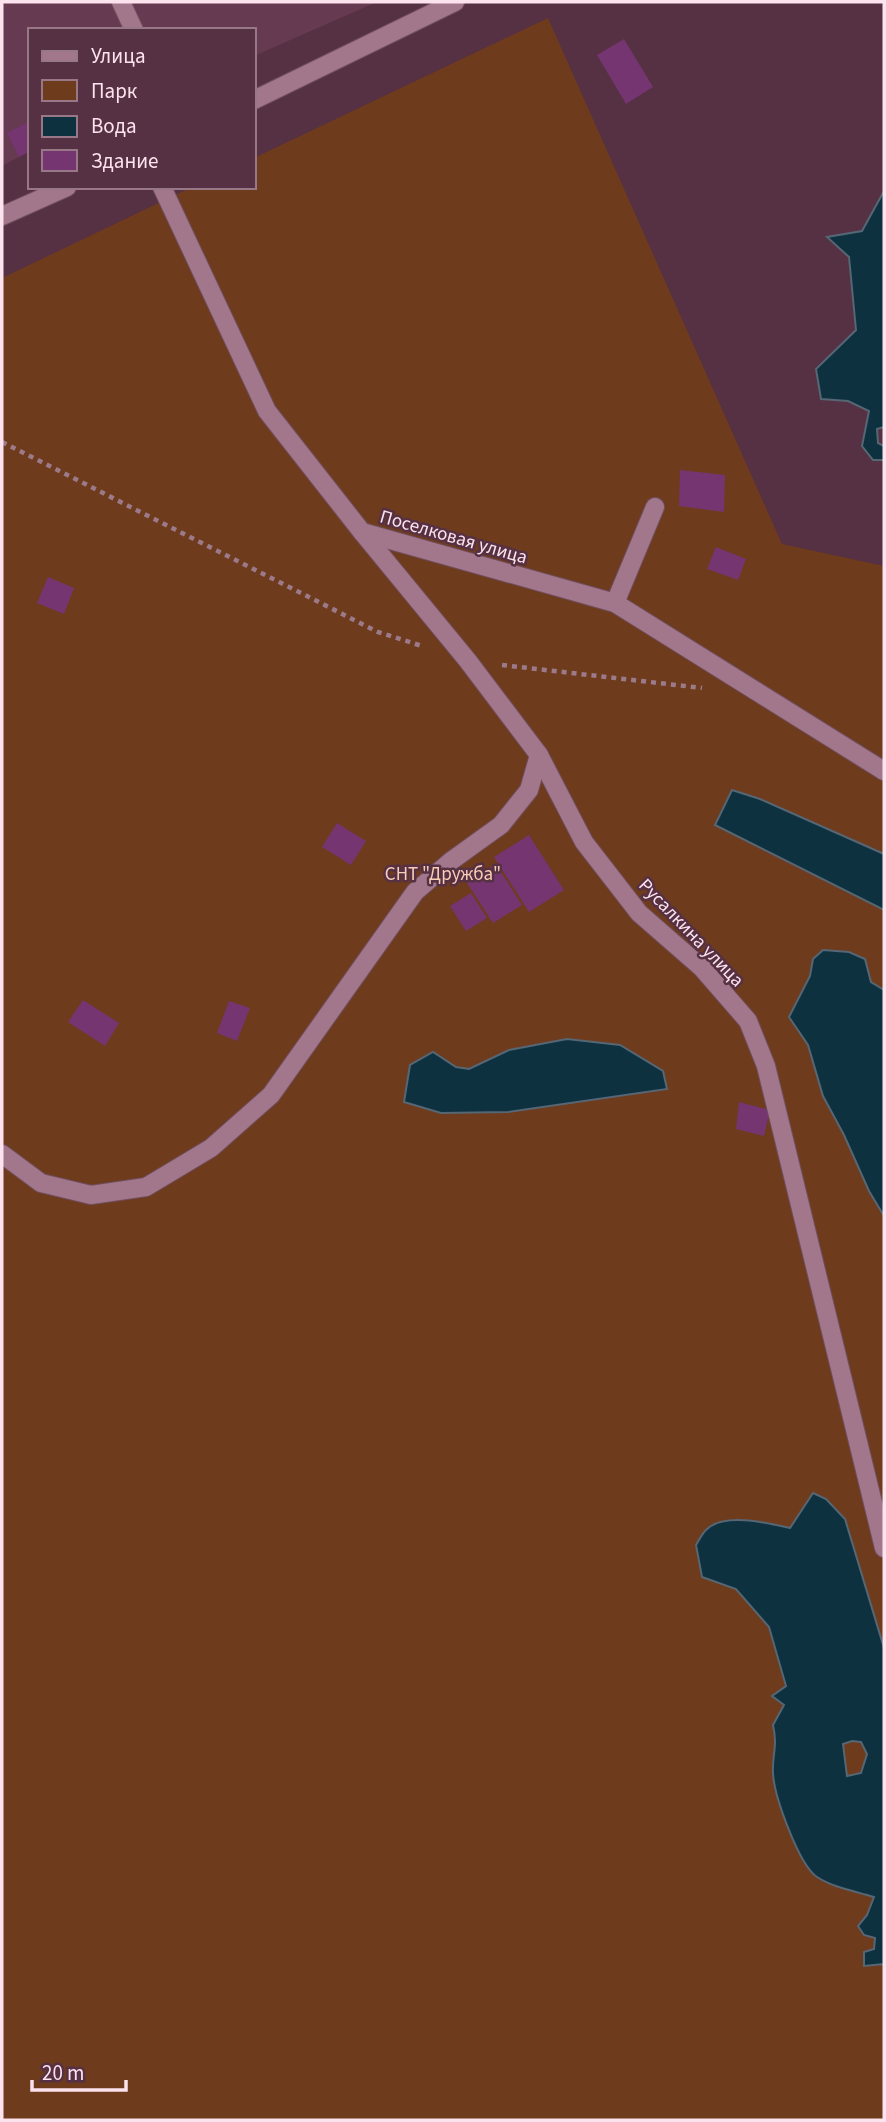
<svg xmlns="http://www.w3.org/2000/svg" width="886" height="2122" font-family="'Source Sans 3',sans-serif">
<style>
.built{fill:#663a50}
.green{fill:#6f3b1d}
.water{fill:#0e3140;stroke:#556674;stroke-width:2;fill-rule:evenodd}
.building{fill:#743570}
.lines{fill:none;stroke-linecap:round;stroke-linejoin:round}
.minor-casing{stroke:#704f60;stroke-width:20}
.path{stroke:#9b7a8a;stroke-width:4.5;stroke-dasharray:5 5;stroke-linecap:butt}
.minor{stroke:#a3778b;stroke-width:18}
.labels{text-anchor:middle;stroke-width:5;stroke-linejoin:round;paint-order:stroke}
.street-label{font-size:19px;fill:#fce3ed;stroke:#563043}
.park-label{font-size:19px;fill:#f9cdb5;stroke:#563043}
</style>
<rect width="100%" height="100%" fill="#563043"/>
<polygon class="built" points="2,2 377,2 254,56 254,30 30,30 30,151 2,166"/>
<polygon class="green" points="548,18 782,544 884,566 884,2120 2,2120 2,278 192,187 254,187 254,158"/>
<g class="water">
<polygon points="884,191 884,427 877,429 878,443 884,446 884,460 873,460 862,446 869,411 848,401 821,399 816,369 856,330 849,257 827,237 862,231"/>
<polygon points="732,790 760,799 884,854 884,910 715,825"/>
<polygon points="823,950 849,952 865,959 871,982 884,990 884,1216 869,1191 844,1135 823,1096 808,1045 789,1017 810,976 813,959"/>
<polygon points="567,1039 620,1045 663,1071 667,1089 508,1112 441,1113 404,1102 410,1065 433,1052 456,1067 469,1069 509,1050"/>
<path d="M813 1493 826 1499 845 1519 884 1648V1964L864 1966V1952L874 1949 875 1938 864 1935 858 1926 867 1915 874 1897C855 1891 834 1888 817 1877 799 1865 774 1796 773 1773 772 1754 778 1747 773 1725L784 1705 772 1696 786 1686 769 1627 736 1589 702 1577 696 1545C699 1540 702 1534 706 1530 723 1512 768 1523 790 1528ZM852 1741 861 1742 867 1754 861 1773 847 1776 843 1744Z"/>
</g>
<g class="building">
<polygon points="624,39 653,87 626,104 597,55"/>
<polygon points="30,121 30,151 19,157 7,133"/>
<polygon points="680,470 725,475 724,512 679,506"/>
<polygon points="716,547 746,559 738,580 707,569"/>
<polygon points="48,577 74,588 64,614 37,603"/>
<polygon points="337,823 366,841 351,865 322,847"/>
<polygon points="529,835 564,890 529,912 494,857"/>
<polygon points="496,864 522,905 493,923 467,883"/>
<polygon points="471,893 487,918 466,931 450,906"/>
<polygon points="83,1000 119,1023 105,1046 68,1022"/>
<polygon points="229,1001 250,1008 237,1041 217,1033"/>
<polygon points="739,1102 770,1110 764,1136 736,1129"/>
</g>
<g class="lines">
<g class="minor-casing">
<g id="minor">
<polyline points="121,2 134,30"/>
<polyline points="254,100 455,2"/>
<polyline points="162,187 267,411 362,532 615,603 884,771"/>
<polyline points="2,216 67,187"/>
<polyline points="362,532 468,661 539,755 584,842 639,913 702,968 748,1021 766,1066 884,1548"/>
<polyline points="615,603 655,507"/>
<polyline points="2,1154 41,1183 91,1195 146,1187 211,1148 271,1095 415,892 451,861 501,825 529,790 539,755"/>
</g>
</g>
<g class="path">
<polyline points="2,442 378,632 422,646"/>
<polyline points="502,665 702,688"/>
</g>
<use href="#minor" class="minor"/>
</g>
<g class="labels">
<g class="street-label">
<text transform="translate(454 536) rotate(16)" y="7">Поселковая улица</text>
<text transform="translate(692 932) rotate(46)" y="7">Русалкина улица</text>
</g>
<g class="park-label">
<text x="443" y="880">СНТ "Дружба"</text>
</g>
</g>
<rect width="886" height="2122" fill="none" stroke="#fce3ed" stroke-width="7"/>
<rect x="28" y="28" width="228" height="161" fill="#563043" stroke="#987887" stroke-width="2"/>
<rect x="42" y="51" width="35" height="10" fill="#a3778b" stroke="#987887" stroke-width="2"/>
<text x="91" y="63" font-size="21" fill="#fce3ed">Улица</text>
<rect x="42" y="80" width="35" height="21" fill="#6f3b1d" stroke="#987887" stroke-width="2"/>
<text x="91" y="98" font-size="21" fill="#fce3ed">Парк</text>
<rect x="42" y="116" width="35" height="21" fill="#0e3140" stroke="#987887" stroke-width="2"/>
<text x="91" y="133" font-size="21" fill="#fce3ed">Вода</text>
<rect x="42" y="150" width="35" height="21" fill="#743570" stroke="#987887" stroke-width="2"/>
<text x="91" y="168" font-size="21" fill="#fce3ed">Здание</text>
<path d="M32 2080v10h94v-10" fill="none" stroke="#fce3ed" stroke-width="3.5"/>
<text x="42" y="2080" font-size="21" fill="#fce3ed" stroke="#563043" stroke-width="5" paint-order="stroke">20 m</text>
</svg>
